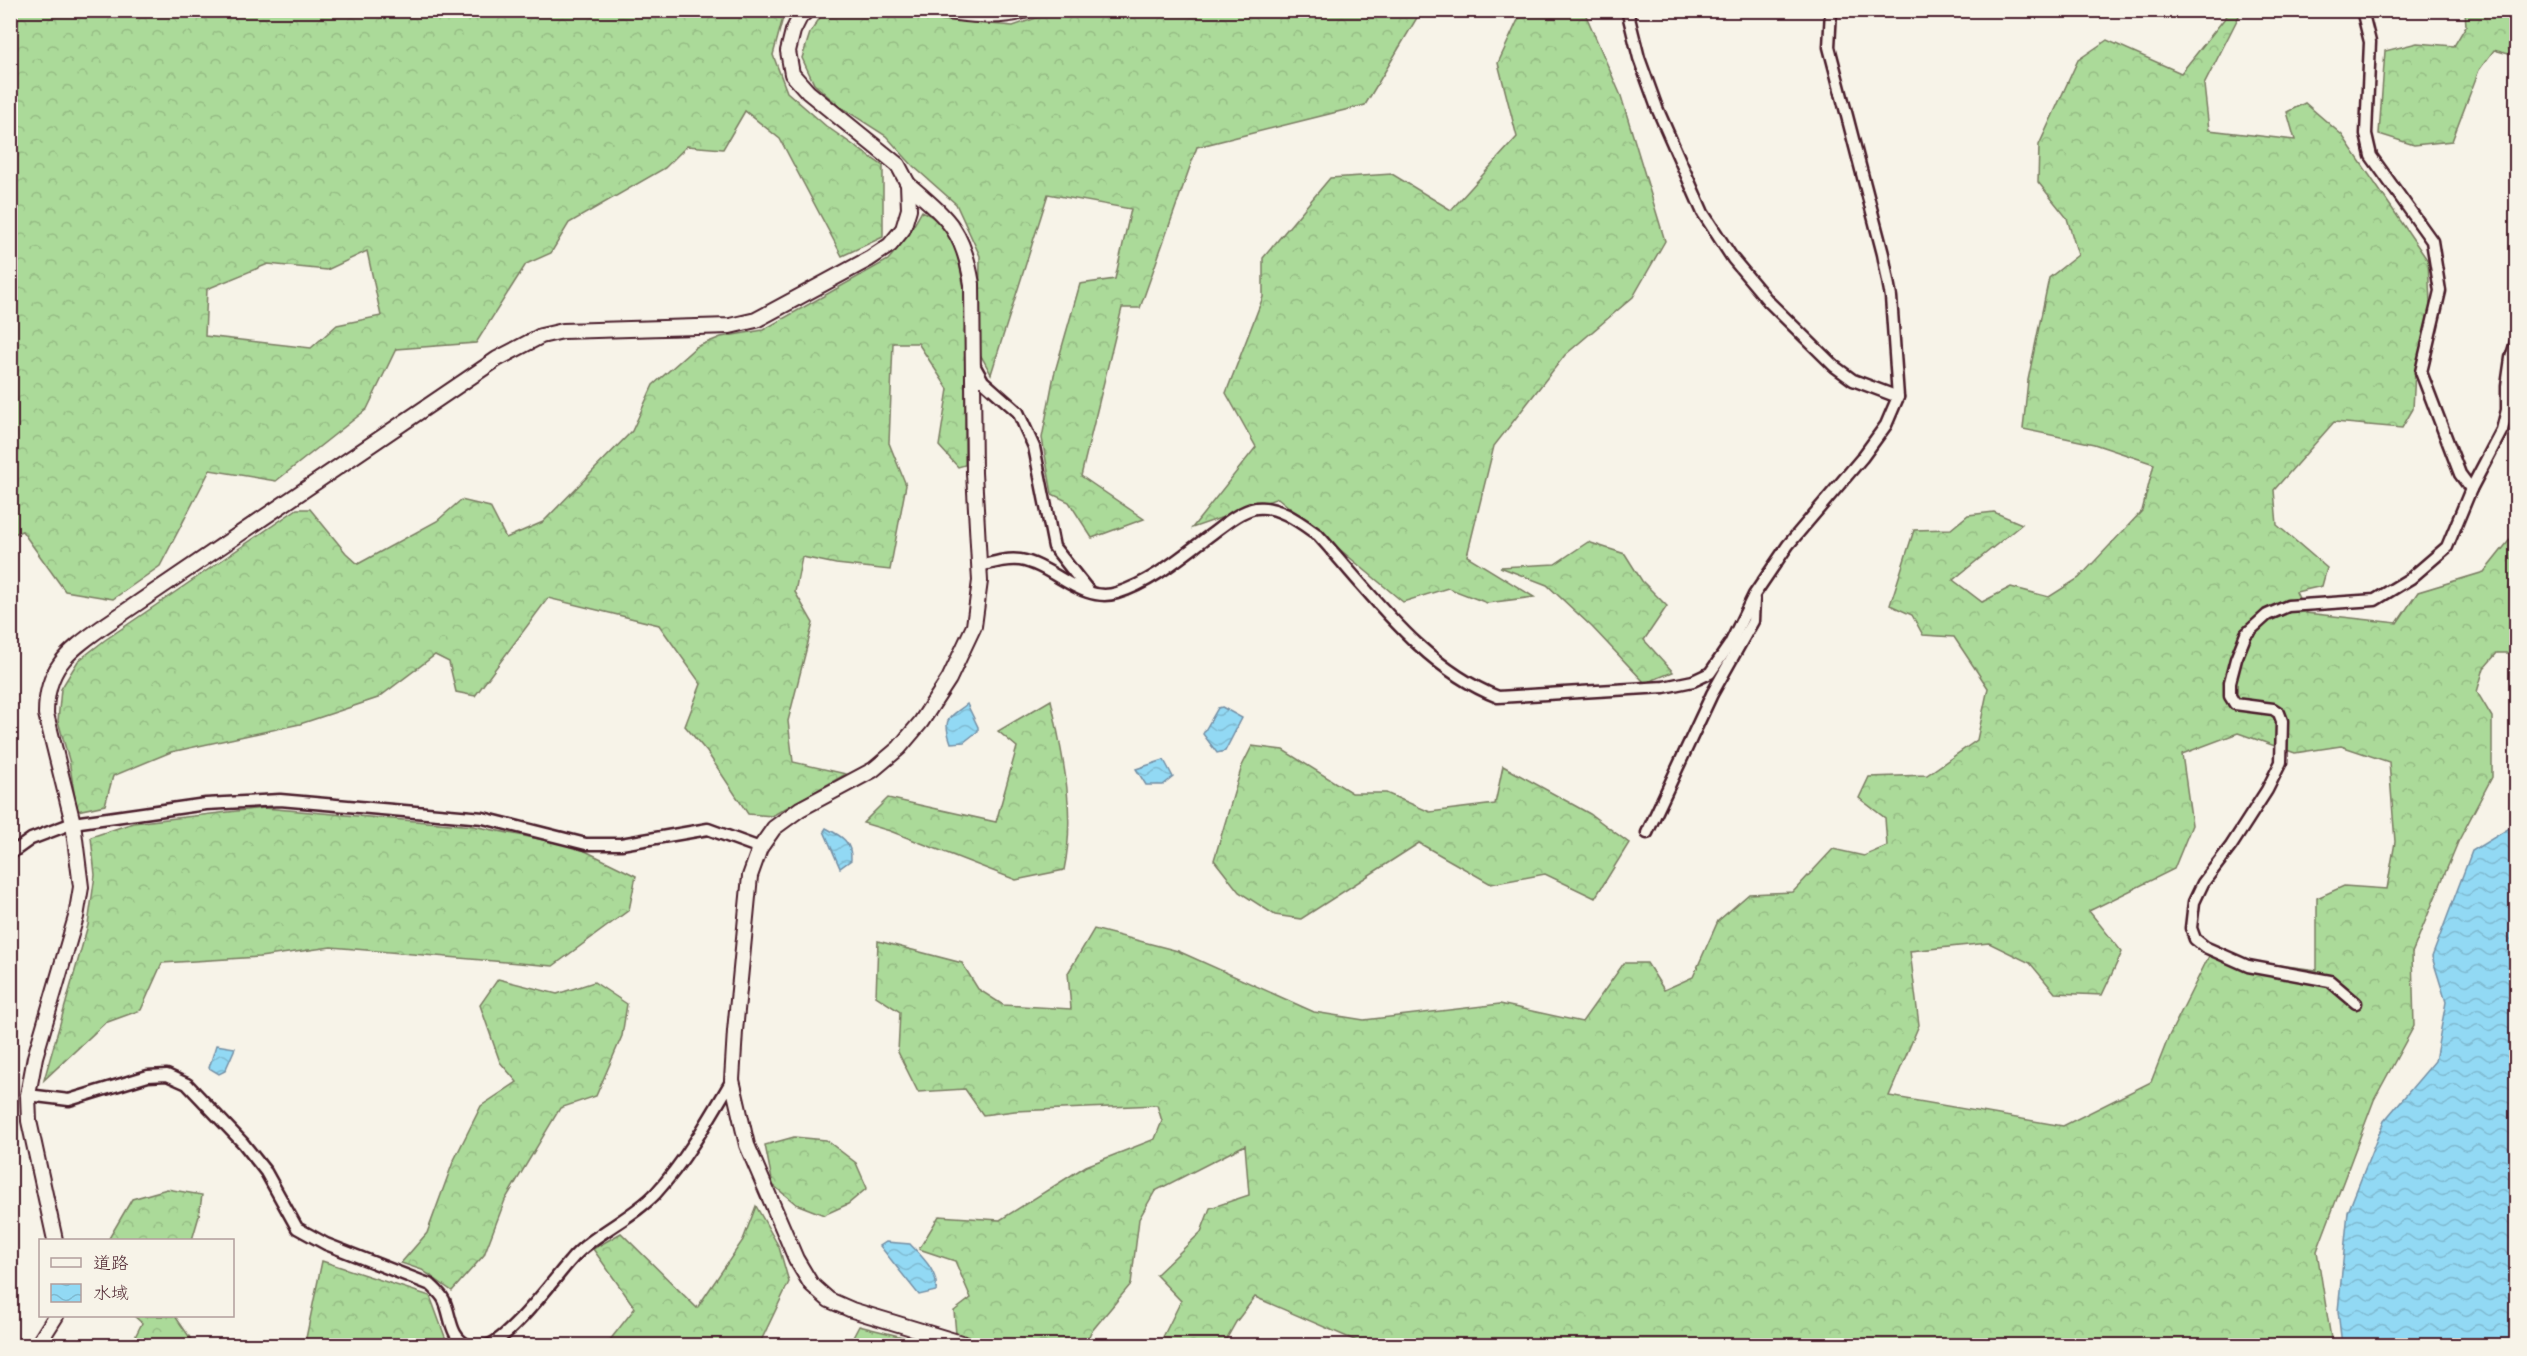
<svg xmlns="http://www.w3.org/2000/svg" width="2527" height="1356" font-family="Caveat,'Klee One',sans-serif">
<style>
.forest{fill:url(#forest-crowns);stroke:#7a7c62;stroke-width:1.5;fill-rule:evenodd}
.water{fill:url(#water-waves);stroke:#758fa4;stroke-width:1.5}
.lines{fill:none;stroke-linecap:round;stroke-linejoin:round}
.minor-casing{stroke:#4a1f2b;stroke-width:15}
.tertiary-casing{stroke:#4a1f2b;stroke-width:18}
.minor{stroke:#f7f3e8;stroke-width:10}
.tertiary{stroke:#f7f3e8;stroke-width:14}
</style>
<defs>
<pattern id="forest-crowns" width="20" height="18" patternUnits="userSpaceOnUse" patternTransform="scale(1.5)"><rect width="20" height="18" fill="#abda99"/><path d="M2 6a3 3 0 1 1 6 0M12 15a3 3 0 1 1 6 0" fill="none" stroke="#95bb84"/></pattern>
<pattern id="water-waves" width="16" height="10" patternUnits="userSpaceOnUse" patternTransform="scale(1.5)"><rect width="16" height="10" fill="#92d9f4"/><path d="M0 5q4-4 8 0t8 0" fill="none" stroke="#7fbad1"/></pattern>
</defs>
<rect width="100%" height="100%" fill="#f7f3e8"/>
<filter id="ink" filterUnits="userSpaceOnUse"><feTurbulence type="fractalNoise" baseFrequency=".0167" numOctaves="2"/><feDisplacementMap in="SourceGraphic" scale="12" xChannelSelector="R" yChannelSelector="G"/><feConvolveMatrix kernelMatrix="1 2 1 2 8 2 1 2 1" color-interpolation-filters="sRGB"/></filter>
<g filter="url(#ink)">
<g class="forest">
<path d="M11 10 787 11 784 14 773 55 787 92 826 126 883 166V237L842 256 780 139 745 111 723 149 687 146 665 168 569 223 551 253 526 264 476 343 396 349 367 409 276 481 210 470 160 566 113 599 65 591 22 531 11 535ZM367 251 381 316 337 325 311 348 205 336 207 289 268 264 327 270Z"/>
<polygon points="1059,10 1421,11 1365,105 1197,147 1140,308 1122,308 1081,476 1144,519 1092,538 1069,502 1052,494 1042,438 1054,375 1080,284 1115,279 1131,209 1048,194 991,374 979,352 980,256 956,204 913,166 886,136 839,106 814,84 802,58 810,33 821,16 841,11 1013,26"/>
<polygon points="1522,11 1584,11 1621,96 1665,241 1633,297 1565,355 1494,446 1467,556 1534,597 1487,603 1448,588 1403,602 1278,498 1192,528 1256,447 1226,393 1263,297 1263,258 1330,178 1392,174 1451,210 1517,137 1498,63"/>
<polygon points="2465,11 2516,11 2516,56 2494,50 2479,70 2452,141 2414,145 2379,134 2385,51 2417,43 2454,46 2466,26"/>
<path d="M2229 13 2240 14 2204 85 2209 130 2295 140 2287 112 2305 103 2342 135 2428 261 2431 324 2415 371 2413 409 2402 428 2334 422 2274 490 2277 525 2327 568 2322 586 2296 592 2306 613 2397 623 2418 592 2484 572 2516 532V653H2497L2484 668 2477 692 2492 717V777L2458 842 2412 953 2414 1026 2374 1100 2317 1251 2332 1345 1368 1346 1255 1297 1236 1322 1223 1345H1159L1181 1301 1156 1275 1201 1232 1210 1208 1249 1195 1245 1145 1155 1191 1139 1219 1131 1284 1091 1332 1085 1345H937L956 1334 954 1311 971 1298 955 1261 919 1249 939 1216 1000 1220 1086 1166 1155 1139 1162 1121 1157 1105 1015 1111 983 1115 965 1089 918 1092 898 1052 900 1012 876 996 878 941 962 963 978 989 1003 1005 1071 1009 1068 973 1094 929 1178 951 1314 1012 1364 1020 1500 1004 1582 1022 1624 963H1647L1664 990 1693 977 1718 921 1749 894 1793 892 1833 849 1864 856 1887 846 1885 818 1859 798 1869 777 1927 775 1977 740 1988 688 1954 637 1923 635 1912 615 1890 605 1914 530 1951 529 1968 515 1994 512 2022 524 1953 580 1982 602 2011 587 2049 597 2079 578 2142 511 2154 464 2094 444 2023 429 2028 380 2049 278 2078 255 2067 218 2038 182 2039 145 2078 60 2107 40 2181 73ZM2238 733 2295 753 2341 746 2389 762 2395 842 2387 889 2344 886 2317 898V970L2209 956 2169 1036 2151 1082 2063 1126 1889 1096 1919 1025 1910 951 1989 943 2030 963 2055 993 2102 995 2122 952 2089 911 2174 869 2192 825 2182 754Z"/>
<polygon points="922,211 938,220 956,248 965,293 965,465 958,467 939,446 948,389 918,343 893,343 889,443 906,485 890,570 836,564 802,557 795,592 813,623 788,721 793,762 846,774 772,816 748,814 707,752 685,726 701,684 659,625 548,598 475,696 456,692 449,662 435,655 378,698 300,724 171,752 113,776 105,805 77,811 69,760 58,721 61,689 78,661 105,640 297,509 310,509 346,553 358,564 437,521 461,500 490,507 506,538 543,522 632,431 653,385 696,347 721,337 763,330 888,260 907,237"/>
<polygon points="1588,542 1625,554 1642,581 1667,606 1644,640 1673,672 1645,683 1592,627 1547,585 1500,567 1555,564"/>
<path d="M1051 700C1063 756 1076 813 1064 870L1016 880 890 831 863 823 888 798 996 822 1017 747 998 731Z"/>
<polygon points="1252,746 1283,750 1352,793 1386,793 1430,812 1495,804 1503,766 1590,814 1629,843 1595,898 1545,874 1491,884 1419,843 1301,919 1275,915 1239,892 1214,860 1242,766"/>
<polygon points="264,808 473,826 575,846 636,876 629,910 553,966 331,947 260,957 162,963 141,1010 105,1023 44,1080 88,925 95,875 91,837 133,823"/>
<polygon points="498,979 557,994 594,982 627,1004 622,1036 596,1096 560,1108 505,1200 484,1255 452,1291 422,1270 401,1263 427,1233 453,1162 481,1106 517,1082 500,1062 480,1005"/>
<polygon points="794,1137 826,1140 856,1163 867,1188 848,1204 824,1215 796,1204 773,1185 765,1145"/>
<polygon points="167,1189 202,1195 199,1216 192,1240 108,1240 132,1199"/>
<polygon points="756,1206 779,1247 789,1282 759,1345 606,1345 635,1308 593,1249 621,1233 697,1308 743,1240"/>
<polygon points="322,1261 430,1296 448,1345 288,1345 305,1343"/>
<polygon points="134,1316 175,1316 195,1345 131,1345 142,1323"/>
<polygon points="859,1326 935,1345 849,1345"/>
</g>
<g class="water">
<path d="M967 704 978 727V731L964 742 951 743C942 718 948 719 967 704Z"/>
<polygon points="1222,707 1242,718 1225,751 1217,753 1203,734 1218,708"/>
<polygon points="1164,760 1173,777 1163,785 1146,785 1136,769"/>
<polygon points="2516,824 2516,1346 2342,1345 2338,1311 2348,1212 2384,1121 2435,1061 2446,1002 2432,957 2472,851"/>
<path d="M826 828C841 836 852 841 851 860L840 868 824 831Z"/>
<polygon points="216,1045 235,1048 225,1071 219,1074 209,1068"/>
<path d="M886 1242 910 1244C922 1257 939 1272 936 1291L919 1295 880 1246Z"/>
</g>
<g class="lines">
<g class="minor-casing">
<g id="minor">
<polyline points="1627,10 1639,58 1657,108 1703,213 1733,259 1769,302 1834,366 1853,380 1898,397"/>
<polyline points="2362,10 2370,42 2366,134 2371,156 2432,241 2440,291 2421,372 2460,474 2471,489"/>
<polyline points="974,365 983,381 1018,412 1034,447 1054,547 1088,590"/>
<path d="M979 566C992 563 1006 558 1020 560 1053 565 1082 604 1117 593 1153 582 1183 555 1213 533 1225 524 1240 511 1256 508 1278 505 1301 523 1318 535 1371 593 1423 668 1498 697L1664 687 1693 681 1710 673 1730 644 1754 595 1788 545 1862 458 1886 425 1898 397 1891 297 1883 254 1829 47 1831 10"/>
<polyline points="1647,833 1712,694 1753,621 1754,599"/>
<polyline points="10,854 31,839 73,823 206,804 280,800 483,818 586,844 621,844 708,829 760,848"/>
<polyline points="2356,1003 2330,981 2248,966 2205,947 2195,939 2191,928 2194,902 2203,883 2231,846 2267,790 2281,762 2282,721 2279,713 2273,709 2235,704 2230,696 2230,682 2236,659 2246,634 2267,615 2288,606 2375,600 2411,578 2447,547 2471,489 2502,430 2507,410 2507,386 2511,358 2516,342"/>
<path d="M28 1095 69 1100 148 1076 167 1075 187 1084 243 1143 266 1172 297 1228 326 1244 431 1285C435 1289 441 1294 444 1300 452 1318 449 1337 469 1346"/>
<path d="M484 1346C506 1344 554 1279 570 1261 591 1235 633 1218 656 1193 686 1160 709 1119 732 1080"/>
</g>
</g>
<g class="tertiary-casing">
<g id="tertiary">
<path d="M934 10C965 14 998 20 1027 10"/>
<path d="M908 184C948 219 963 229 972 284L974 473 980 581 974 626 949 679 921 722 899 748 873 770 800 809 774 828 760 848 750 876 735 1031 732 1080 747 1145 796 1259 811 1284 829 1300 852 1310 971 1346"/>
<path d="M55 1240 29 1121 28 1095 35 1057 76 917 81 887 73 823 46 714C46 669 67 652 101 628L497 359 541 336 563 331 730 326 756 320 869 259 890 245 903 229 909 209 908 184 898 165 808 92 792 74 788 51 793 31 800 17 808 10"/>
<polyline points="37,1346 56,1316"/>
</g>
</g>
<use href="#minor" class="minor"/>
<use href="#tertiary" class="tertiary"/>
</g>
</g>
<rect width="2527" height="1356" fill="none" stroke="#f7f3e8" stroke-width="36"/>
<rect x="18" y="18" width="2491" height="1320" fill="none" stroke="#4a1f2b" stroke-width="2" filter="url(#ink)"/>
<rect x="39" y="1239" width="195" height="78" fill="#f7f3e8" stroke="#b29e9c" stroke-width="1.5"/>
<rect x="51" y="1258" width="30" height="9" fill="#f7f3e8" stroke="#b29e9c" stroke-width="1.5"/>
<text x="93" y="1269" font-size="18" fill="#4a1f2b">道路</text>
<rect x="51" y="1284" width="30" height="18" fill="url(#water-waves)" stroke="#b29e9c" stroke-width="1.5"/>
<text x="93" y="1299" font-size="18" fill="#4a1f2b">水域</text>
</svg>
